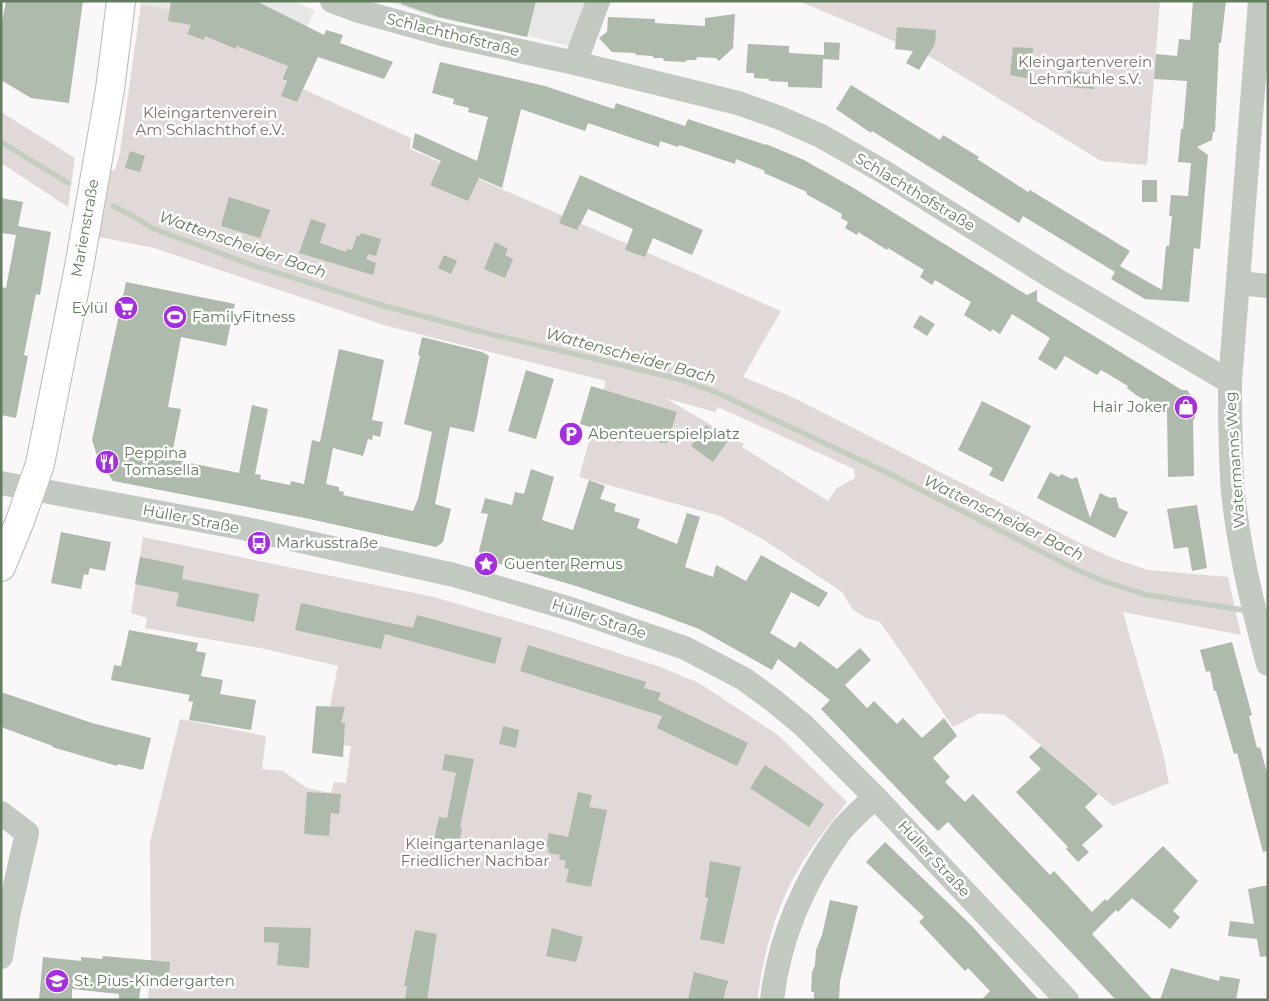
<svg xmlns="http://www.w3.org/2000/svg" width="1269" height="1001" font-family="Montserrat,sans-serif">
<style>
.built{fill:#e7e8e6}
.green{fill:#e1d9d8;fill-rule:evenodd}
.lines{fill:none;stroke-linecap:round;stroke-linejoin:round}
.stream{stroke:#c4cec0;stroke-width:5.5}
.building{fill:#aebaab}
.major-casing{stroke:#b3bcb1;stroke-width:30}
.minor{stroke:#c1c9c0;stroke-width:24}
.major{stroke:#fff;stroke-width:28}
.labels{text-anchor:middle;stroke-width:5;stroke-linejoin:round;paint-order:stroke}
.street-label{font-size:15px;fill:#637c5f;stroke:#fff}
.park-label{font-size:15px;fill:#7f6d67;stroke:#fff}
.poi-label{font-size:15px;fill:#637c5f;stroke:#fff;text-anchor:start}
.water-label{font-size:16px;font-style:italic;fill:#677c5f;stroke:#fff}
</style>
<rect width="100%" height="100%" fill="#f9f7f8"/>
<g class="built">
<polygon points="141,1 294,1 315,11 292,58 214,18 141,4"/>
<polygon points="386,1 590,1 573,47 528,36 437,18"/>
</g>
<g class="green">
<polygon points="799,1 1160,1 1147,165 1101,161 929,56"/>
<path d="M141 4 214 18 292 58 281 79 411 138 410 149 781 311 743 377 792 397 1082 544 1115 559 1148 570 1228 577 1241 635 1123 612 1163 753 1169 783 1113 806 1005 715 980 713 953 727 880 622 866 618 853 610 842 592 764 540 720 516 579 477 606 381 387 326 154 248 104 238 87 237 99 173 115 170 120 152ZM665 398 715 412 718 407 854 469 855 478 837 488 828 501 742 447 744 444Z"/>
<polygon points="1,112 75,158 68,207 1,163"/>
<path d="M143 537 434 597 554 632 660 667 699 683 778 735 847 802C831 823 813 844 799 868 775 908 764 954 757 1000H148L151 958 150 842 180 719 266 736 262 769 283 771 307 788 331 793 334 782 346 783 351 746 328 744 330 706 338 666 265 649 145 628 147 618 131 613Z"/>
</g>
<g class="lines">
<g class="stream">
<polyline points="1,142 68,183"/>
<polyline points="113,206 133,216 152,228 252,265 388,307 490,334 675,378 718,393 890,474 1077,570 1106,582 1147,595 1249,611"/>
</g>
</g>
<g class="building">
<polygon points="6,1 83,1 69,103 31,98 1,80 1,27"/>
<polygon points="171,1 256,1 324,35 326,30 343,35 340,43 393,62 384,79 318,57 297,102 281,96 287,81 282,79 288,66 237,46 236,49 205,36 204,40 187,34 191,25 168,21"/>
<polygon points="401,1 536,1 527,37 439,17 401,4"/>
<polygon points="1193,1 1226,1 1221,43 1219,43 1215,132 1213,132 1212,140 1197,147 1208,155 1200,249 1194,248 1189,302 1145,299 1111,279 1115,272 1023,216 1019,223 872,131 871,133 836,109 851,85 940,140 943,135 979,157 977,159 1028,192 1030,190 1130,251 1120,266 1162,290 1166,246 1169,246 1172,216 1169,216 1171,195 1188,196 1191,163 1178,162 1181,129 1183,129 1187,81 1154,79 1156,54 1177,56 1179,39 1190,40"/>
<polygon points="735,14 733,48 719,61 716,58 697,57 696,60 687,60 685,62 664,61 663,58 653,58 653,56 636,55 635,53 612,52 599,38 607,32 608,17 655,19 655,23 705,26 705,18"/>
<polygon points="897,27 936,30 935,44 919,70 906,63 913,51 895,49"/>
<polygon points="824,42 840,43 839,60 823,59 822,88 788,87 788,82 769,81 769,79 754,78 754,73 746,73 748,44 789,46 789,53 824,55"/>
<polygon points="1013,47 1033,48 1032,68 1030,79 1010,75"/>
<polygon points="440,62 545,86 614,109 616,103 685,126 688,119 766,145 766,144 804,160 857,190 1027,295 1037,290 1037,301 1182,390 1187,390 1193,399 1196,411 1195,418 1193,420 1194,476 1168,477 1167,413 1136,395 1127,388 1128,386 1101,370 1097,375 1065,356 1056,370 1038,359 1050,338 1012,314 1000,334 992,329 991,332 964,315 971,302 935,280 932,285 920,277 924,270 888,248 887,250 858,232 857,235 845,228 848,222 841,218 842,214 806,194 807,192 764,173 765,171 736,159 735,164 679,145 678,147 660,141 659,147 588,123 585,131 521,109 502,188 479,178 468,201 430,185 441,161 412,148 415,133 477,161 488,117 468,112 469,108 453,104 454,99 432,93"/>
<polygon points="1067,71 1094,73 1094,89 1066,87"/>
<polygon points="130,151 145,156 140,172 125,168"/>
<polygon points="580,175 703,230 692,255 653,238 645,257 625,250 633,229 588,209 580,225 579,225 577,230 559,223"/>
<rect x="1142" y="180" width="15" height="22"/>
<polygon points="229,197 270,210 260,238 221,226"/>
<polygon points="1,198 23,202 18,226 51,232 40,295 36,294 24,355 28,356 16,418 1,415 1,287 6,288 16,235 1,233"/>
<polygon points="311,219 326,224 320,243 346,252 347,249 352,250 357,235 360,236 361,233 381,239 376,256 368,254 366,259 376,263 373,275 299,253"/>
<polygon points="495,242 508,249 505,255 513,259 505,278 484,269"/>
<polygon points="444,255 457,261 451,274 438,268"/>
<polygon points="126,282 235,304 226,346 181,337 168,407 181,409 171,459 239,473 252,405 268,409 255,474 261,475 260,479 290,485 291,481 304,484 312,440 320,442 339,349 384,360 372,420 383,422 380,437 373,435 372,440 368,439 363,456 333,448 326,484 339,487 339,491 344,492 343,495 413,511 418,499 432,432 404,424 420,356 418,355 422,337 482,352 489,356 474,432 450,427 435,504 451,509 443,542 436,547 305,518 113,481 98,459 92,440"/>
<polygon points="920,315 935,324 927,336 913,327"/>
<polygon points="526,370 554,379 536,439 508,431"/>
<polygon points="591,386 677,412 667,443 661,443 625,432 621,443 600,437 602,431 580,424"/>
<polygon points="982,401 1031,426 1003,482 989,475 993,468 958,450"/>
<polygon points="706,425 728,441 713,462 691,446"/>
<polygon points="531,469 554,477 542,520 573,530 589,480 605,486 600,499 616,504 614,511 640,519 637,528 677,544 687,513 700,517 685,567 713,577 716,565 746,581 761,555 828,593 819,607 791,592 770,633 795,648 800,641 837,669 860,648 871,660 845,685 867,708 874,701 897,724 903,718 922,738 944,718 957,736 933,758 950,777 945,782 965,802 973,794 1050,875 1054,871 1092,912 1105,899 1107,901 1163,846 1198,881 1173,911 1180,917 1170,929 1132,898 1118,912 1116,910 1092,934 1153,1000 1116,1000 948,822 938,831 930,823 821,709 830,700 778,659 772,670 699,629 656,613 573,585 482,559 479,551 488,514 481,513 485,498 512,505 515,492 524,494"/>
<polygon points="1050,472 1059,477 1061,474 1072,479 1077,477 1090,518 1100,493 1110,498 1116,497 1119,508 1128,512 1115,538 1037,498"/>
<polygon points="1197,505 1207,568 1192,571 1188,547 1174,549 1167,509"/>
<polygon points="61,532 111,542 105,571 90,568 88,575 84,574 81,589 51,583"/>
<polygon points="140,557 184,566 182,579 259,594 254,622 176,606 179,593 135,584"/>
<polygon points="301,603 413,628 417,615 502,638 495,664 385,634 381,649 295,630"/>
<polygon points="129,630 198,643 196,651 206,653 201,676 223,680 220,694 256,700 251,730 189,720 193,702 188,701 190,695 111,680 114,665 121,666"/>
<polygon points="1232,642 1252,715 1249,716 1257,748 1260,747 1268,777 1268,851 1263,852 1237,753 1234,754 1216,691 1214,691 1210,671 1206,672 1200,650"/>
<polygon points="528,645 646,682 644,688 661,693 658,700 748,743 737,766 657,728 662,716 520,671"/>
<polygon points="1,692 92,723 151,738 143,770 118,764 117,766 52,747 53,746 1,727"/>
<polygon points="316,706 345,707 341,723 345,723 343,757 312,753"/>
<polygon points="503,726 519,730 516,748 499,744"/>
<polygon points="1041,746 1098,794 1085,807 1103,826 1082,845 1089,852 1078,862 1066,849 1068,847 1016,792 1041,769 1029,757"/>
<polygon points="445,754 474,759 460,827 462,828 459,845 434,840 439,817 447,818 456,773 442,770"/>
<polygon points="765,765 824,804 809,827 750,788"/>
<polygon points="307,792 341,794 339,814 331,813 329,836 304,834"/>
<polygon points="578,792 592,795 589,807 607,810 591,887 566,882 569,869 564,868 566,861 559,859 560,855 548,853 549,847 546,847 549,833 568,837"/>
<polygon points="885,842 971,925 1039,1000 981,1000 990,991 968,968 965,971 919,922 924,917 866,862"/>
<polygon points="710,861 741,867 724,944 700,939 708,898 705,897"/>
<polygon points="1268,885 1268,956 1260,957 1257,939 1228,936 1230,921 1254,924 1248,889"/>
<polygon points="830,900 858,906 840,981 839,1000 814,1000 814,992 811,992 812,972 815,965 816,950 822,935"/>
<polygon points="264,927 311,928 309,968 277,965 279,943 264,942"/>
<polygon points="552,928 583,937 576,962 546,956"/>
<polygon points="415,930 437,934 427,1000 405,1000 407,986 404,986"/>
<polygon points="103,956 170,962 169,978 142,975 139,1000 119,1000 119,994 72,989 72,1000 39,1000 43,957 81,961 81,957 102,959"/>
<polygon points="1171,968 1219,981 1220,976 1240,979 1236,1000 1160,1000"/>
<polygon points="694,972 728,981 723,1000 688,1000"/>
</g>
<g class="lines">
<g class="major-casing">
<polyline id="major" points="1,567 20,521 40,464 79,267 98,159 110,89 121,1"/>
</g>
<g class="minor">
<polyline points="332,1 359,11 442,34 575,63 738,103 780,118 821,136 884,172 1055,279 1230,382"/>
<path d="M1260 1 1230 382C1230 419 1230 456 1233 492 1239 550 1253 607 1268 664"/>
<polyline points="575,63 598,1"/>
<polyline points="1238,283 1268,286"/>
<polyline points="1,483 242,528 454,575 571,609 685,648 744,679 774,701 803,725 875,797 1067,1000"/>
<polyline points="1,813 27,833 8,916 1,957"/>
<path d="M772 1000C779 939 804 881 840 832 850 819 864 808 875 797"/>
</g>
<use href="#major" class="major"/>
</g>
<defs>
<g id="supermarket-disc" transform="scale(1.25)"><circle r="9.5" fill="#a62de3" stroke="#fff"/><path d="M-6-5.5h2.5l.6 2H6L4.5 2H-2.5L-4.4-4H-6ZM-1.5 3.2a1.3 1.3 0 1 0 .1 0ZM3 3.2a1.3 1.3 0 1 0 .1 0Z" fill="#fff"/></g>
<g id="stadium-disc" transform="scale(1.25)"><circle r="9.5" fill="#a62de3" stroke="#fff"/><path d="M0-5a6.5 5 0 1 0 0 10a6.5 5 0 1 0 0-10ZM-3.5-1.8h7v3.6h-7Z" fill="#fff"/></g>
<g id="shop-disc" transform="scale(1.25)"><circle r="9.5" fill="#a62de3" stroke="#fff"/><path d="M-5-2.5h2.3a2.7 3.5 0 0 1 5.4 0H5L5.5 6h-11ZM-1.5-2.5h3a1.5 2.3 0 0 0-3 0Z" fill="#fff"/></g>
<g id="parking-disc" transform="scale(1.25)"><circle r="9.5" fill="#a62de3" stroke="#fff"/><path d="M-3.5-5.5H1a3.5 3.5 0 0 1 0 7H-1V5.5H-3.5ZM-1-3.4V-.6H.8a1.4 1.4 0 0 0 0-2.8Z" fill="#fff"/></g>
<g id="restaurant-disc" transform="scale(1.25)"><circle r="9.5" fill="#a62de3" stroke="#fff"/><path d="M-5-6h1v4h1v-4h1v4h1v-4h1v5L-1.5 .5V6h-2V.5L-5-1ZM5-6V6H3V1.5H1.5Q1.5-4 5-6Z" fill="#fff"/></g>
<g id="bus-disc" transform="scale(1.25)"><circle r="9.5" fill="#a62de3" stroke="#fff"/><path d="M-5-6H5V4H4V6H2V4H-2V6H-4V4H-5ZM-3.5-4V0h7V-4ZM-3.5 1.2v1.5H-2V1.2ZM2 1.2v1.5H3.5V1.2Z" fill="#fff"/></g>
<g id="sight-disc" transform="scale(1.25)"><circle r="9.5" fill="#a62de3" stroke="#fff"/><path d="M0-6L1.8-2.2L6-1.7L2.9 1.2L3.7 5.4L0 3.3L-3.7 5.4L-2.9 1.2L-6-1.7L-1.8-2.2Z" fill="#fff"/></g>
<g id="school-disc" transform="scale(1.25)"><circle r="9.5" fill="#a62de3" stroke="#fff"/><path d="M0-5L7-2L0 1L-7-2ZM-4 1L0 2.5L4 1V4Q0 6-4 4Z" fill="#fff"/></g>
</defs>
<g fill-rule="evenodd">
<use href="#supermarket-disc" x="126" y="308"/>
<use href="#stadium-disc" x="175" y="317"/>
<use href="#shop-disc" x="1186" y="407"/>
<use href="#parking-disc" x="571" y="434"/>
<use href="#restaurant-disc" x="107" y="462"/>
<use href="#bus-disc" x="259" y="543"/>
<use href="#sight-disc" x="486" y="564"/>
<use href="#school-disc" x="57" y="981"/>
</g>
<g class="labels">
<g class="street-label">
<text transform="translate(453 35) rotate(14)" y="5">Schlachthofstraße</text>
<text transform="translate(915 192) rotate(31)" y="5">Schlachthofstraße</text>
<text transform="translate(85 228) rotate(-80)" y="5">Marienstraße</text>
<text transform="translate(1235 460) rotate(-94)" y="5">Watermanns Weg</text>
<text transform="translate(191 519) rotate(11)" y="5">Hüller Straße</text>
<text transform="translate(599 619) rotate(18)" y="5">Hüller Straße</text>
<text transform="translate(934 859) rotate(47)" y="5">Hüller Straße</text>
</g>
<g class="park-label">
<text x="1085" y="67">Kleingartenverein<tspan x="1085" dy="17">Lehmkuhle s.V.</tspan></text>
<text x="210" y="118">Kleingartenverein<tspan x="210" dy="17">Am Schlachthof e.V.</tspan></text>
<text x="475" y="849">Kleingartenanlage<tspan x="475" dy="17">Friedlicher Nachbar</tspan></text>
</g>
<g class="poi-label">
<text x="108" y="313" text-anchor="end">Eylül</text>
<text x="192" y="322">FamilyFitness</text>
<text x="1168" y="412" text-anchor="end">Hair Joker</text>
<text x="588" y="439">Abenteuerspielplatz</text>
<text x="124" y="458">Peppina<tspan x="124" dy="17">Tomasella</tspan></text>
<text x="276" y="548">Markusstraße</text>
<text x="504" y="569">Guenter Remus</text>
<text x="74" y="986">St. Pius-Kindergarten</text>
</g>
<g class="water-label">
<text transform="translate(243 244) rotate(19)" y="6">Wattenscheider Bach</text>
<text transform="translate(631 355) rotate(15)" y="6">Wattenscheider Bach</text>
<text transform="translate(1004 517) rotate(26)" y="6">Wattenscheider Bach</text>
</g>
</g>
<rect width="1269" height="1001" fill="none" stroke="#637c5f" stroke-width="5"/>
</svg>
